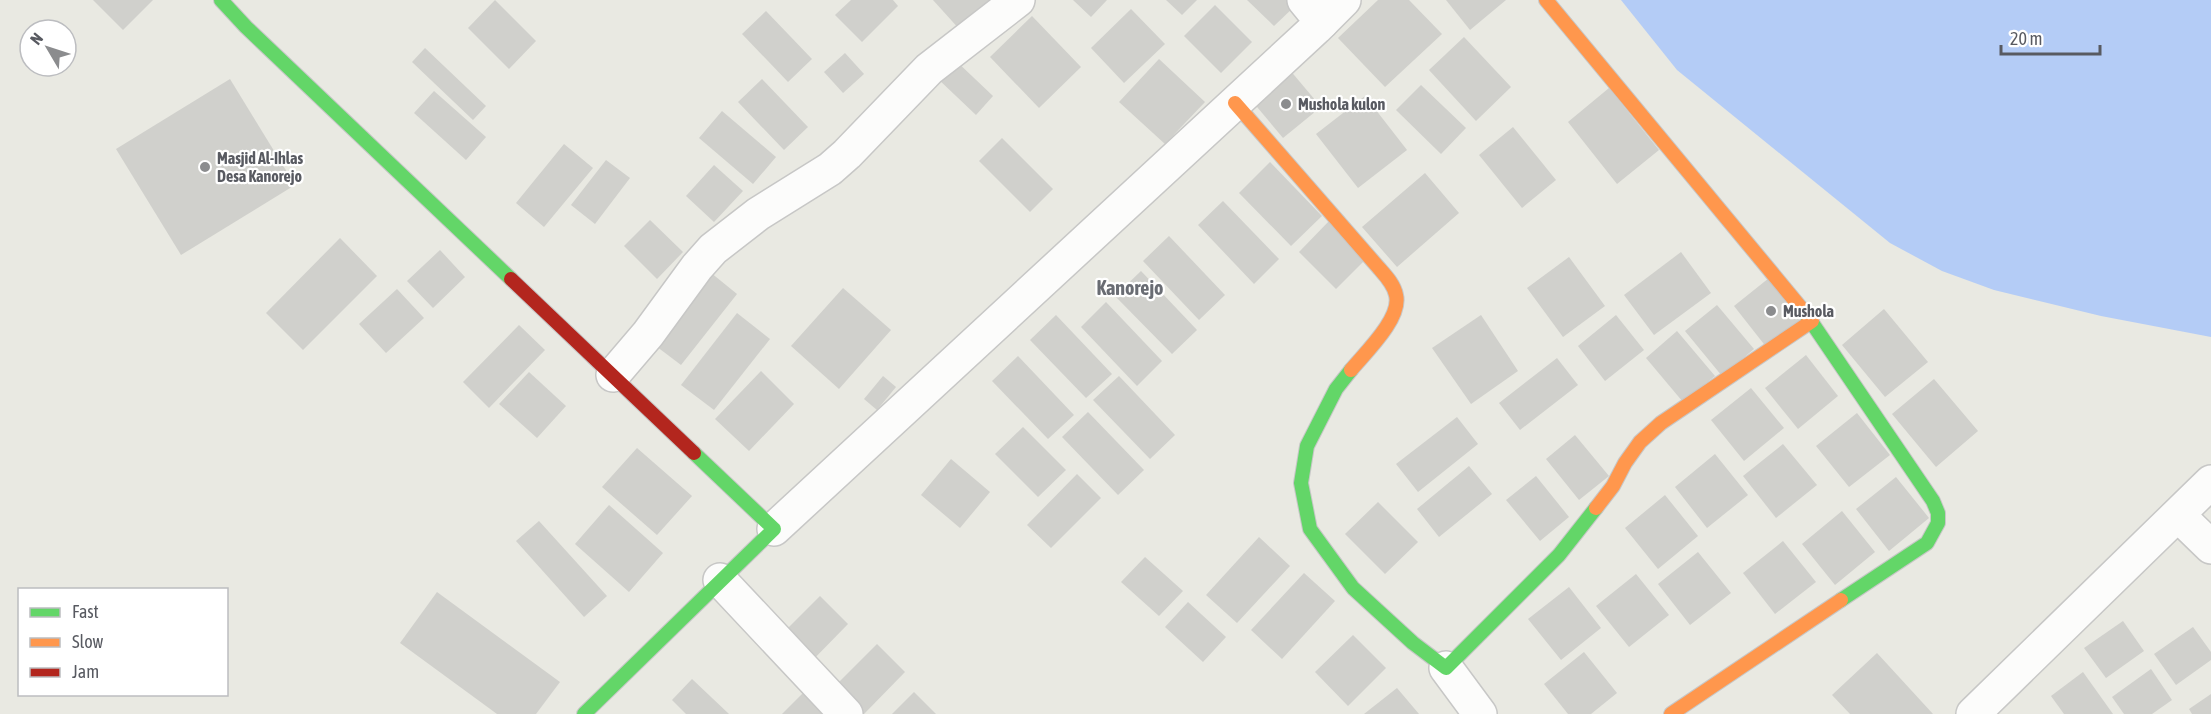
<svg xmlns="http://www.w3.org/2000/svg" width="2211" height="714" font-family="'Asap Condensed',sans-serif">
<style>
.water{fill:#b4ccf6}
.building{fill:#d0d0cc}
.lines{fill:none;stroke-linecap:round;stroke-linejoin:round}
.street-casing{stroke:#c7c7c6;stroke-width:36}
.fast-casing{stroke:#c7c7c7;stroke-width:16}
.slow-casing{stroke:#c7c7c7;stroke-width:16}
.jam-casing{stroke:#c7c7c7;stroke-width:16}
.street{stroke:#fcfcfb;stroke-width:33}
.fast{stroke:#63d668;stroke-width:14}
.slow{stroke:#ff974d;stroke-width:14}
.jam{stroke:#b3261e;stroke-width:14}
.poi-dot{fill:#8b8c8e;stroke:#fff;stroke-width:2}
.labels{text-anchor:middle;stroke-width:4.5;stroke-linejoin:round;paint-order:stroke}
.poi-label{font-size:16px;font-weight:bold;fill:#585a61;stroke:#fff;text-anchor:start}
.quarter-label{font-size:20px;font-weight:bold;fill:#696c73;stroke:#fff}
</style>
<rect width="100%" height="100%" fill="#e9e9e2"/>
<polygon class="water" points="1621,0 2211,0 2211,337 2101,316 1994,290 1942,271 1890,243 1677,70"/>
<g class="building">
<polygon points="93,0 153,0 123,30"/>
<polygon points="495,0 536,41 509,69 468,28"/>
<polygon points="851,0 893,0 898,6 862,42 835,15"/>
<polygon points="933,0 994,0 961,31"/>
<polygon points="1073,0 1107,0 1091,17"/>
<polygon points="1166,0 1197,0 1182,15"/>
<polygon points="1247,0 1287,0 1294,7 1274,26"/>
<polygon points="1378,0 1409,0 1442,34 1385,87 1338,38"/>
<polygon points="1446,0 1506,0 1470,30"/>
<polygon points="1215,5 1252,42 1221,73 1184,36"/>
<polygon points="1131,9 1165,44 1124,83 1091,48"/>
<polygon points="766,11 812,59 788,82 742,34"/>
<polygon points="1032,16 1081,67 1039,108 990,57"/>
<polygon points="1464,37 1511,87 1476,121 1429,70"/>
<polygon points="425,48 486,106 473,120 412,62"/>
<polygon points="845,53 864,74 843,93 824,72"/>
<polygon points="954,59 993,96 976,115 936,77"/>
<polygon points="1159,59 1205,102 1165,144 1119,102"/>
<polygon points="1289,69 1321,107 1283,138 1252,101"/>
<polygon points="230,79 295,185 181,255 116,149"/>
<polygon points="762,79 808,127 784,150 738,102"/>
<polygon points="1421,85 1466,128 1441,154 1396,110"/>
<polygon points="1609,88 1659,150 1617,184 1568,122"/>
<polygon points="434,91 486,137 466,160 414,113"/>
<polygon points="1365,96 1407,150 1358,188 1316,134"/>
<polygon points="722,111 776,157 753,184 699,138"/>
<polygon points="1513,127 1556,180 1522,208 1479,155"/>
<polygon points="1002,138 1053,189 1030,212 979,161"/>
<polygon points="564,144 593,168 544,227 516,203"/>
<polygon points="606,160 630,178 595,224 571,205"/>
<polygon points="1270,162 1322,216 1291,246 1239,193"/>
<polygon points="714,165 743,191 714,222 686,196"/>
<polygon points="1425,173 1459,213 1397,267 1362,227"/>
<polygon points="1223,201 1279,259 1254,284 1198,225"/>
<polygon points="1331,219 1368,257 1336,289 1299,252"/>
<polygon points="650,220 683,252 657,279 624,246"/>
<polygon points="1169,236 1225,295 1199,320 1143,261"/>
<polygon points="340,238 377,276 303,350 266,313"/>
<polygon points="440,250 465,277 433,308 407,281"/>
<polygon points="1681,252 1711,293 1654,335 1624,295"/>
<polygon points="1569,257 1605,306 1563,337 1527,288"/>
<polygon points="705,268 737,294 681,365 648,340"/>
<polygon points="1141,271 1197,330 1172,354 1115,296"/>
<polygon points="1774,274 1808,315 1767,348 1734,306"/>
<polygon points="843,288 891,330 839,389 791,346"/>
<polygon points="397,289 424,318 386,353 359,324"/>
<polygon points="1106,302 1162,361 1137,386 1081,327"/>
<polygon points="1717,305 1754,349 1722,376 1685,331"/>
<polygon points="1884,309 1928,362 1885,397 1842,345"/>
<polygon points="737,313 770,339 714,410 681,385"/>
<polygon points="1056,315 1112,374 1086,398 1030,340"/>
<polygon points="1481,315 1518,371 1471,404 1432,348"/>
<polygon points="1616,315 1644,350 1605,381 1578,346"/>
<polygon points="519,325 545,350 489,408 463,382"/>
<polygon points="1677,331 1715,376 1683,402 1646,358"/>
<polygon points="1806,355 1838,396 1798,429 1765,388"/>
<polygon points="1018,356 1074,415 1048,439 992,381"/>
<polygon points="1557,358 1578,385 1520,430 1499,403"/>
<polygon points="761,371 794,404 749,451 715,419"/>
<polygon points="529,372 566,406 537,438 499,404"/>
<polygon points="883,376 896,387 877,410 864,399"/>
<polygon points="1119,376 1175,435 1150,459 1093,400"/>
<polygon points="1934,379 1978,431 1936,467 1892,414"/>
<polygon points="1751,388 1784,428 1744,461 1711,420"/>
<polygon points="1088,412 1144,470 1118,495 1062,437"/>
<polygon points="1857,413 1890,455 1849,487 1816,446"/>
<polygon points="1457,417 1478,444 1418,492 1396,464"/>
<polygon points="1023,427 1066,470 1038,497 995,454"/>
<polygon points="1575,435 1609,476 1579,500 1546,459"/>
<polygon points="1783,444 1817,485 1776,518 1743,476"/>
<polygon points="637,448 692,496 657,535 602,487"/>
<polygon points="1715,454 1748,495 1707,528 1675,487"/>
<polygon points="951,459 990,492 960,528 921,495"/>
<polygon points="1469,466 1492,494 1439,537 1417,509"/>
<polygon points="1077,474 1101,498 1051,548 1027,525"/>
<polygon points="1536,476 1569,517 1540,541 1506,500"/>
<polygon points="1896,477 1929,518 1889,551 1856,509"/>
<polygon points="1665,495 1698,536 1658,569 1625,528"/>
<polygon points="1378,502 1418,542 1385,574 1345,534"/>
<polygon points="609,505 663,553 629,592 575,544"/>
<polygon points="1842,511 1875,552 1835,585 1802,544"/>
<polygon points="539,521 607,596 584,617 516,541"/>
<polygon points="1259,537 1290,566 1237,623 1206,595"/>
<polygon points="1783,541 1816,582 1775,614 1743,573"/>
<polygon points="1698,552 1731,593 1690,625 1658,584"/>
<polygon points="1145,557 1183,591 1159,616 1121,582"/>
<polygon points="1304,573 1335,601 1282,659 1251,630"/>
<polygon points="1636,574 1669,615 1629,647 1596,606"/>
<polygon points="1569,587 1601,628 1561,660 1528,619"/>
<polygon points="437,592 560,682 536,714 497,714 400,643"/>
<polygon points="820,596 848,624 804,669 776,640"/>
<polygon points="1188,602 1226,637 1203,662 1165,627"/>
<polygon points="2123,621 2144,651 2106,678 2084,648"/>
<polygon points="2193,627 2211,652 2211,660 2176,685 2154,654"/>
<polygon points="1353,635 1386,668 1348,706 1315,672"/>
<polygon points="877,644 905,672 864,714 858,714 833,688"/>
<polygon points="1584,652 1617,693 1591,714 1568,714 1544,684"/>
<polygon points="1877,653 1933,714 1850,714 1832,695"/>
<polygon points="2151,669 2172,700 2152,714 2124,714 2112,697"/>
<polygon points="2083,672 2113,714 2064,714 2051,696"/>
<polygon points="692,679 729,714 686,714 672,700"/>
<polygon points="1397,688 1419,714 1364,714"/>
<polygon points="805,691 828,714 782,714"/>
<polygon points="914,692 936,714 892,714"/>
<polygon points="2211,694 2211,714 2192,714 2189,709"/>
</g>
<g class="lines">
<g class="street-casing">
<g id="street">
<polyline points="1322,22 1344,0"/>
<polyline points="613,375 648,334 697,267 713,249 758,214 830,169 847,154 929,69 1018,0"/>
<polyline points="2178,515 2211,547"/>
<polyline points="774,529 1316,28 1322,22 1304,0"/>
<polyline points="720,580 846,714"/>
<polyline points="1446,668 1480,714"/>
<polyline points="1973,714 2211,482"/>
</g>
</g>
<g class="fast-casing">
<g id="fast">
<polyline points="221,0 246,27 511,279"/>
<polyline points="1806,314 1933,501 1938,513 1938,523 1927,543 1841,600"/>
<polyline points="1351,370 1336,389 1307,446 1301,483 1310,529 1353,588 1413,643 1446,668 1559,555 1596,508"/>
<polyline points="584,714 774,529 694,453"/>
</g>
</g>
<g class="slow-casing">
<g id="slow">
<polyline points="1546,0 1806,314"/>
<path d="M1235 103 1378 267C1385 275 1394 284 1396 295 1402 318 1365 353 1351 370"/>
<polyline points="1596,508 1613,486 1625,463 1640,442 1661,423 1812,321"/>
<polyline points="1671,714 1841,600"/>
</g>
</g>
<g class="jam-casing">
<polyline id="jam" points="511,279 694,453"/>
</g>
<use href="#street" class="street"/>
<use href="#fast" class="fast"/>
<use href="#slow" class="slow"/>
<use href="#jam" class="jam"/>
</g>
<g class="poi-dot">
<circle cx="1286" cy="104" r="6"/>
<circle cx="205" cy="167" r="6"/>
<circle cx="1771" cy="311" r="6"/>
</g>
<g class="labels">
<g class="poi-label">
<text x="1298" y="110">Mushola kulon</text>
<text x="217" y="164">Masjid Al-Ihlas<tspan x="217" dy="18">Desa Kanorejo</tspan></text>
<text x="1783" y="317">Mushola</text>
</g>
<g class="quarter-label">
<text x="1130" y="295">Kanorejo</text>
</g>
</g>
<rect x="18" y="588" width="210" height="108" fill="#ffffff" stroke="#bcbdc0" stroke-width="1.5"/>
<rect x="30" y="608" width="30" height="9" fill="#63d668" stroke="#bcbdc0" stroke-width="1.5"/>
<text x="72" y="618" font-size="18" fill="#585a61">Fast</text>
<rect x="30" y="638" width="30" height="9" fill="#ff974d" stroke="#bcbdc0" stroke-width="1.5"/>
<text x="72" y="648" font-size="18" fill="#585a61">Slow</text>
<rect x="30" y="668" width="30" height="9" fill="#b3261e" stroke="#bcbdc0" stroke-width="1.5"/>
<text x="72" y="678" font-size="18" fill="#585a61">Jam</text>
<g transform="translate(48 48) rotate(309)"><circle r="28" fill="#ffffff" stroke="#bcbdc0" stroke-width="1.5"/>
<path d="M0-4.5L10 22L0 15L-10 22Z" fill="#8b8c8e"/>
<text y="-9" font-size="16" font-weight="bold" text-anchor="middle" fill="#585a61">N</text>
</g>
<path d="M2001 45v9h99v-9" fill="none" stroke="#585a61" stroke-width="3"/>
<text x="2010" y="45" font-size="18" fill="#585a61" stroke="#ffffff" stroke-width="4.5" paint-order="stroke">20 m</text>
</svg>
